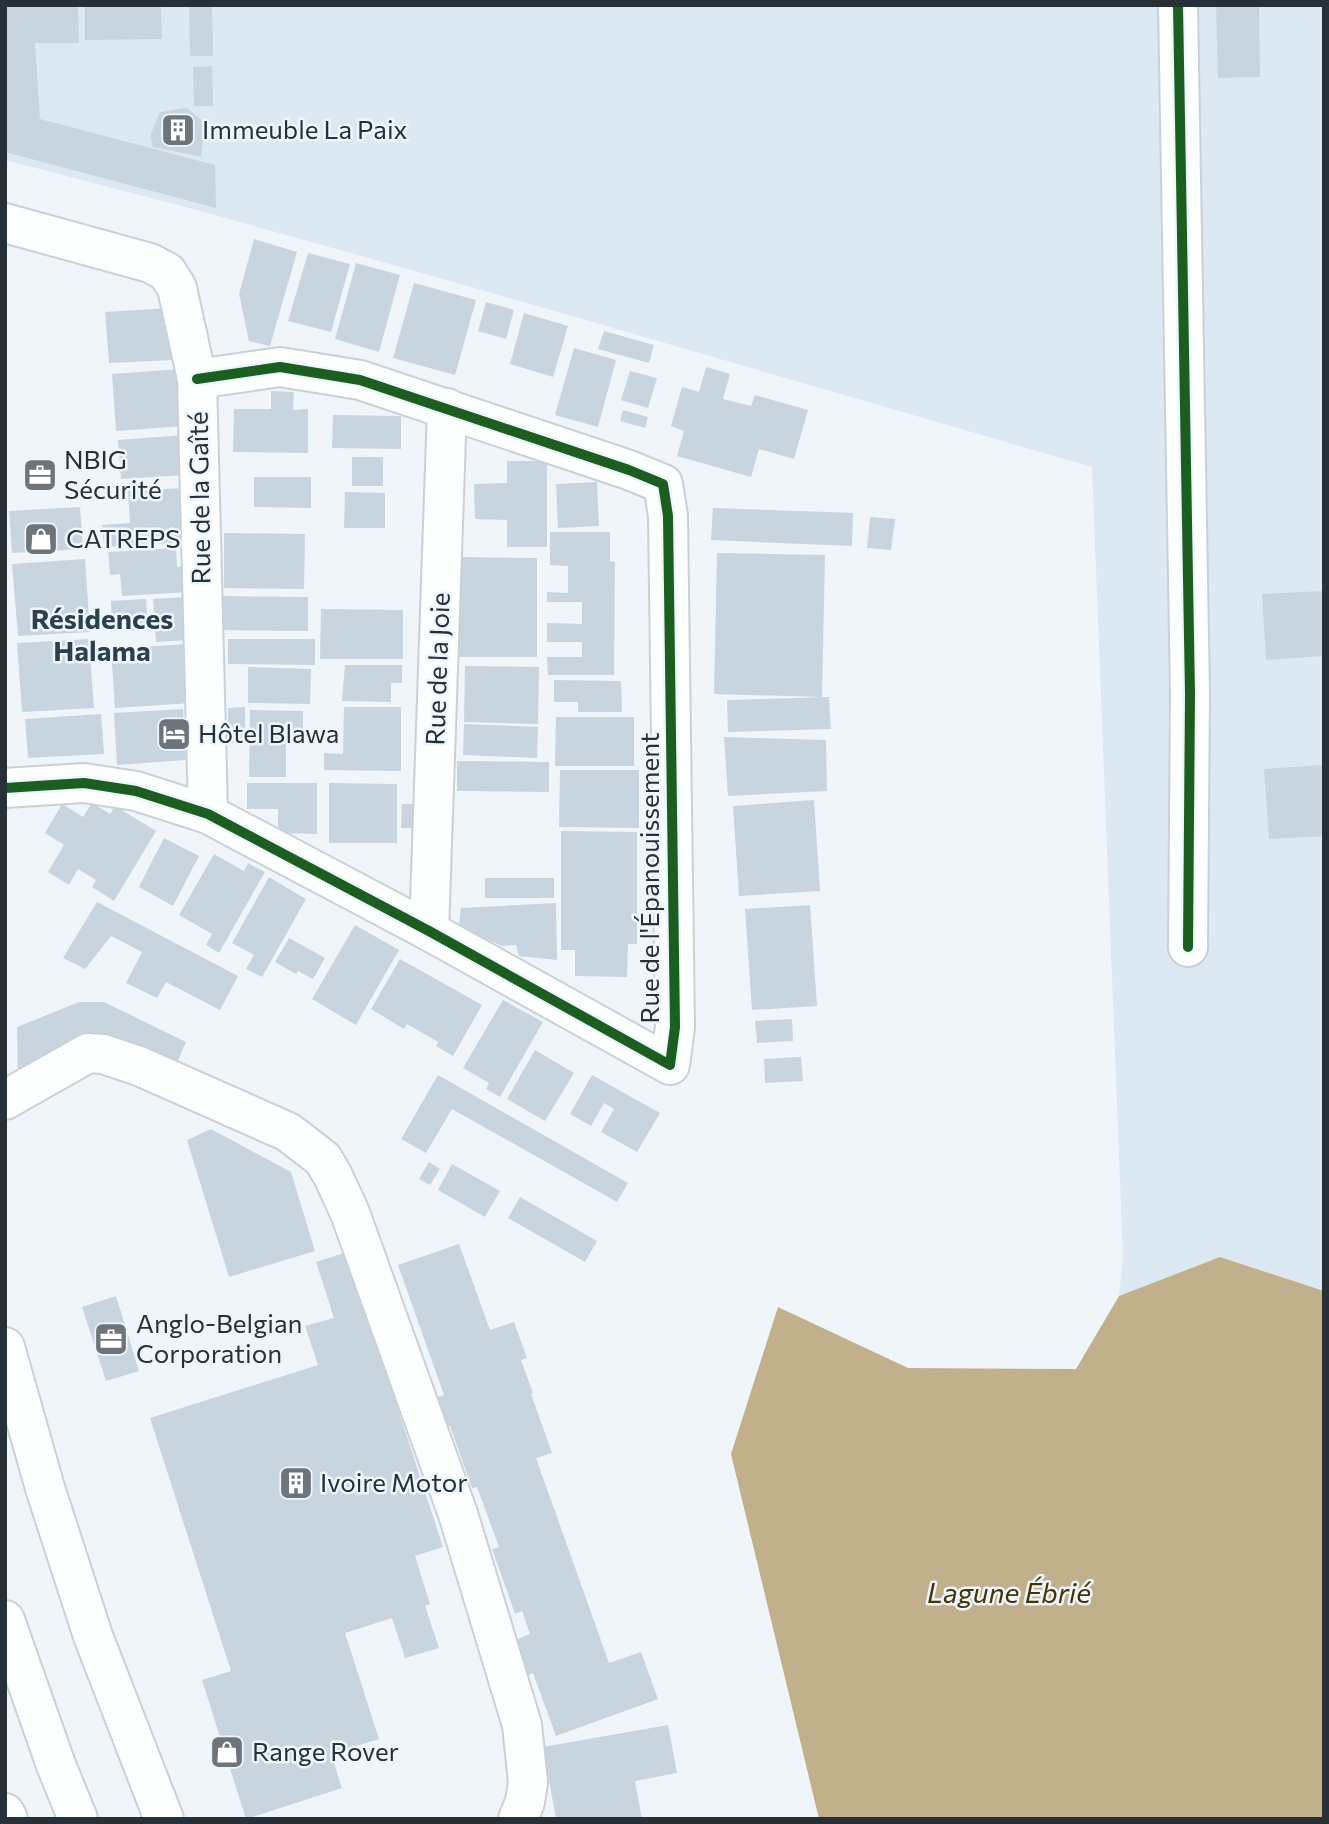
<svg xmlns="http://www.w3.org/2000/svg" width="1329" height="1824" font-family="Commissioner,sans-serif">
<style>
.built{fill:#dce9f3}
.water{fill:#c2b08c}
.building{fill:#c8d5df}
.lines{fill:none;stroke-linecap:round;stroke-linejoin:round}
.minor-casing{stroke:#cad1d6;stroke-width:42}
.highway-casing{stroke:#cad1d6;stroke-width:42}
.minor{stroke:#fdfefe;stroke-width:38}
.highway{stroke:#fdfefe;stroke-width:38}
.cycleway-casing{stroke:#edf6fd;stroke-width:15}
.cycleway{stroke:#1b5e20;stroke-width:10}
.labels{text-anchor:middle;stroke-width:5;stroke-linejoin:round;paint-order:stroke}
.poi-label{font-size:26px;fill:#273036;stroke:#edf6fd;text-anchor:start}
.street-label{font-size:26px;fill:#273036;stroke:#edf6fd}
.neighbourhood-label{font-size:28px;font-weight:bold;fill:#2b3f4c;stroke:#edf6fd}
.water-label{font-size:28px;font-style:italic;fill:#473204;stroke:#edf6fd}
</style>
<rect width="100%" height="100%" fill="#f0f5fa"/>
<polygon class="built" points="5,5 1324,5 1324,1291 1220,1257 1119,1296 1123,1258 1092,467 468,286 197,210 5,160"/>
<polygon class="water" points="1220,1257 1324,1291 1324,1819 819,1819 731,1454 778,1307 908,1368 1076,1369 1119,1296"/>
<g class="building">
<polygon points="5,5 78,5 79,43 35,43 40,119 215,165 216,208 5,152"/>
<polygon points="85,5 161,5 162,39 85,40"/>
<polygon points="189,5 212,5 213,56 190,56"/>
<polygon points="1216,5 1259,5 1260,77 1218,78"/>
<polygon points="212,66 213,106 194,106 193,67"/>
<polygon points="187,108 205,123 201,157 153,147 150,136 160,112"/>
<polygon points="254,239 297,252 270,346 249,341 239,294"/>
<polygon points="308,253 350,264 331,332 288,321"/>
<polygon points="356,263 400,275 379,352 335,339"/>
<polygon points="414,283 476,300 455,375 393,358"/>
<polygon points="486,302 514,310 506,339 478,331"/>
<polygon points="169,308 173,360 109,363 105,312"/>
<polygon points="524,313 568,326 553,377 510,364"/>
<polygon points="604,331 654,345 649,363 598,349"/>
<polygon points="574,348 616,360 598,427 555,415"/>
<polygon points="706,367 730,374 723,399 751,406 755,395 808,410 794,459 759,449 751,477 677,456 684,431 671,426 682,387 699,392"/>
<polygon points="181,369 185,426 116,431 112,374"/>
<polygon points="630,371 657,378 648,408 621,400"/>
<polygon points="271,391 294,392 293,410 308,409 308,453 233,452 234,409 271,409"/>
<polygon points="623,410 648,417 645,428 620,421"/>
<polygon points="333,415 401,416 401,449 332,448"/>
<polygon points="184,435 186,475 121,479 118,440"/>
<rect x="352" y="457" width="31" height="29"/>
<polygon points="507,461 547,461 547,547 507,547 507,520 475,519 474,484 507,483"/>
<polygon points="254,477 311,477 311,508 254,507"/>
<polygon points="597,482 599,526 558,528 556,484"/>
<polygon points="184,488 188,542 104,547 102,525 130,523 128,491"/>
<polygon points="345,492 385,493 385,528 344,528"/>
<polygon points="80,507 83,549 12,553 9,511"/>
<polygon points="713,508 853,513 852,546 711,540"/>
<polygon points="870,517 895,519 891,550 867,548"/>
<polygon points="550,532 610,532 610,561 615,562 614,675 548,675 547,657 582,657 582,642 547,642 547,623 582,624 582,602 547,602 547,592 568,593 568,566 550,565"/>
<polygon points="224,533 305,534 304,589 224,588"/>
<polygon points="176,548 177,567 188,566 190,592 122,596 120,574 110,575 108,552"/>
<polygon points="717,553 825,555 822,697 714,694"/>
<polygon points="459,557 537,558 537,657 459,657"/>
<polygon points="85,559 90,632 18,636 12,564"/>
<polygon points="1324,591 1324,656 1266,660 1262,594"/>
<polygon points="220,596 308,597 308,631 220,630"/>
<polygon points="186,597 189,640 156,642 153,599"/>
<polygon points="146,599 148,630 112,631 111,601"/>
<polygon points="321,609 403,610 403,659 320,659"/>
<polygon points="89,639 94,708 22,712 17,643"/>
<polygon points="228,639 315,639 315,665 228,664"/>
<polygon points="189,644 192,703 115,708 111,649"/>
<polygon points="345,665 402,665 402,683 391,683 391,702 342,701"/>
<polygon points="465,666 539,667 538,724 464,722"/>
<polygon points="248,667 311,669 310,704 248,703"/>
<polygon points="554,680 621,681 622,712 578,712 578,702 554,702"/>
<polygon points="829,697 831,729 728,732 727,700"/>
<polygon points="245,707 245,743 228,743 228,708"/>
<polygon points="344,707 401,707 401,771 324,770 324,753 343,754"/>
<polygon points="183,709 186,760 117,765 114,713"/>
<polygon points="250,710 303,711 303,743 286,743 286,777 249,777"/>
<polygon points="101,714 104,754 28,758 25,719"/>
<polygon points="556,717 634,717 634,766 555,766"/>
<polygon points="464,724 538,727 537,758 463,755"/>
<polygon points="724,737 826,740 827,791 728,796"/>
<polygon points="457,761 549,762 549,792 457,791"/>
<polygon points="1324,765 1324,836 1269,839 1264,769"/>
<polygon points="560,770 639,770 639,828 559,827"/>
<polygon points="247,783 317,783 317,834 278,833 278,809 247,809"/>
<polygon points="329,783 397,784 397,843 329,843"/>
<polygon points="814,800 820,891 739,896 733,806"/>
<polygon points="92,803 110,814 115,806 156,831 114,901 92,887 96,880 78,869 69,885 48,872 64,845 45,833 62,804 83,817"/>
<polygon points="402,804 414,804 414,828 401,828"/>
<polygon points="561,831 637,832 637,944 628,944 627,977 575,976 575,950 561,950"/>
<polygon points="164,838 199,856 173,906 139,887"/>
<polygon points="214,854 244,871 248,863 265,872 219,953 206,945 212,934 179,915"/>
<polygon points="269,877 306,899 262,977 246,969 254,955 232,943"/>
<rect x="485" y="878" width="69" height="20"/>
<polygon points="97,902 238,976 220,1010 166,982 157,998 126,983 142,952 111,936 85,969 63,958"/>
<polygon points="556,903 557,960 519,956 516,945 502,946 480,936 469,936 459,925 461,908"/>
<polygon points="810,905 817,1006 752,1010 745,909"/>
<polygon points="355,925 399,950 356,1025 312,999"/>
<polygon points="289,938 325,958 313,979 298,971 296,974 275,962"/>
<polygon points="400,959 482,1005 453,1056 436,1046 438,1042 407,1024 404,1029 371,1009"/>
<polygon points="503,1000 543,1022 500,1097 486,1089 489,1083 463,1068"/>
<polygon points="79,1002 104,1002 186,1042 172,1074 100,1037 18,1077 17,1027"/>
<polygon points="792,1019 793,1041 757,1043 755,1021"/>
<polygon points="535,1050 574,1073 545,1121 507,1099"/>
<polygon points="801,1057 803,1081 765,1083 764,1059"/>
<polygon points="438,1075 628,1183 617,1202 452,1109 426,1153 401,1139"/>
<polygon points="592,1075 660,1113 637,1152 601,1132 614,1109 604,1103 591,1126 570,1114"/>
<polygon points="211,1129 291,1172 315,1251 229,1277 187,1140"/>
<polygon points="429,1162 440,1169 430,1185 419,1179"/>
<polygon points="452,1164 500,1191 485,1217 438,1190"/>
<polygon points="520,1197 597,1241 585,1262 508,1218"/>
<polygon points="459,1244 490,1330 514,1322 527,1358 521,1360 533,1393 531,1394 552,1453 536,1458 609,1663 641,1652 658,1699 556,1736 533,1673 525,1676 512,1641 530,1634 522,1611 515,1614 492,1549 499,1547 477,1487 472,1488 450,1426 441,1429 430,1399 444,1395 398,1265"/>
<polygon points="347,1252 443,1547 415,1556 430,1604 425,1606 439,1648 405,1658 392,1618 345,1633 379,1739 331,1754 342,1788 246,1819 202,1680 231,1671 150,1418 318,1365 305,1326 334,1318 316,1262"/>
<polygon points="116,1296 139,1371 106,1381 82,1307"/>
<polygon points="668,1725 677,1773 635,1781 642,1819 556,1819 543,1747"/>
</g>
<g class="lines">
<g class="minor-casing">
<g id="minor">
<polyline points="1178,5 1190,694 1188,947"/>
<polyline points="5,223 150,263 167,272 177,288 197,379 208,814"/>
<polyline points="5,788 84,783 136,791 208,814 429,931 670,1065 675,1027 668,516 663,484 629,470 360,380 280,367 197,379"/>
<polyline points="429,931 447,408"/>
<polyline points="5,1100 88,1053 103,1054 139,1066 288,1132 323,1159 333,1176 350,1213 458,1514 522,1725 528,1782 525,1802 518,1819"/>
<polyline points="5,1347 45,1488 93,1636 164,1819"/>
</g>
</g>
<g class="highway-casing">
<g id="highway">
<polyline points="5,1620 56,1765 78,1819"/>
<polyline points="5,1813 8,1819"/>
</g>
</g>
<use href="#minor" class="minor"/>
<use href="#highway" class="highway"/>
<g class="cycleway-casing">
<g id="cycleway">
<polyline points="1178,5 1190,694 1188,947"/>
<polyline points="5,788 84,783 136,791 208,814 429,931 670,1065 675,1027 668,516 663,484 629,470 360,380 280,367 197,379"/>
</g>
</g>
<use href="#cycleway" class="cycleway"/>
</g>
<defs>
<g id="building-square" transform="scale(1.75)"><rect x="-9" y="-9" width="18" height="18" rx="4" fill="#6d757b" stroke="#edf6fd"/><path d="M-4-6H4V6H1V3H-1V6H-4ZM-2.5-4.3h1.7v1.8h-1.7ZM.8-4.3h1.7v1.8H.8ZM-2.5-1h1.7V.8h-1.7ZM.8-1h1.7V.8H.8Z" fill="#fff"/></g>
<g id="office-square" transform="scale(1.75)"><rect x="-9" y="-9" width="18" height="18" rx="4" fill="#6d757b" stroke="#edf6fd"/><path d="M-6-3h4V-5.5h4V-3h4V5H-6ZM-1-4.5V-3h2v-1.5ZM-6 0V1H6V0Z" fill="#fff"/></g>
<g id="shop-square" transform="scale(1.75)"><rect x="-9" y="-9" width="18" height="18" rx="4" fill="#6d757b" stroke="#edf6fd"/><path d="M-5-2.5h2.3a2.7 3.5 0 0 1 5.4 0H5L5.5 6h-11ZM-1.5-2.5h3a1.5 2.3 0 0 0-3 0Z" fill="#fff"/></g>
<g id="hotel-square" transform="scale(1.75)"><rect x="-9" y="-9" width="18" height="18" rx="4" fill="#6d757b" stroke="#edf6fd"/><path d="M-6-4.5h1.5V1H6V5H4.5V3h-9V5H-6ZM-4 0a1.8 1.8 0 1 1 3.6 0ZM.5 0V-2.5h3Q6-2.5 6 0Z" fill="#fff"/></g>
</defs>
<g fill-rule="evenodd">
<use href="#building-square" x="178" y="130"/>
<use href="#office-square" x="40" y="475"/>
<use href="#shop-square" x="41" y="539"/>
<use href="#hotel-square" x="174" y="734"/>
<use href="#office-square" x="111" y="1339"/>
<use href="#building-square" x="296" y="1483"/>
<use href="#shop-square" x="227" y="1752"/>
</g>
<g class="labels">
<g class="poi-label">
<text x="202" y="139">Immeuble La Paix</text>
<text x="64" y="469">NBIG<tspan x="64" dy="30">Sécurité</tspan></text>
<text x="66" y="548">CATREPS</text>
<text x="198" y="743">Hôtel Blawa</text>
<text x="136" y="1333">Anglo-Belgian<tspan x="136" dy="30">Corporation</tspan></text>
<text x="320" y="1492">Ivoire Motor</text>
<text x="252" y="1761">Range Rover</text>
</g>
<g class="street-label">
<text transform="translate(200 498) rotate(-91)" y="9">Rue de la Gaîté</text>
<text transform="translate(438 669) rotate(-88)" y="9">Rue de la Joie</text>
<text transform="translate(650 878) rotate(-90)" y="9">Rue de l'Épanouissement</text>
</g>
<g class="neighbourhood-label">
<text x="102" y="629">Résidences<tspan x="102" dy="32">Halama</tspan></text>
</g>
<g class="water-label">
<text x="1009" y="1603">Lagune Ébrié</text>
</g>
</g>
<rect width="1329" height="1824" fill="none" stroke="#273036" stroke-width="14"/>
</svg>
